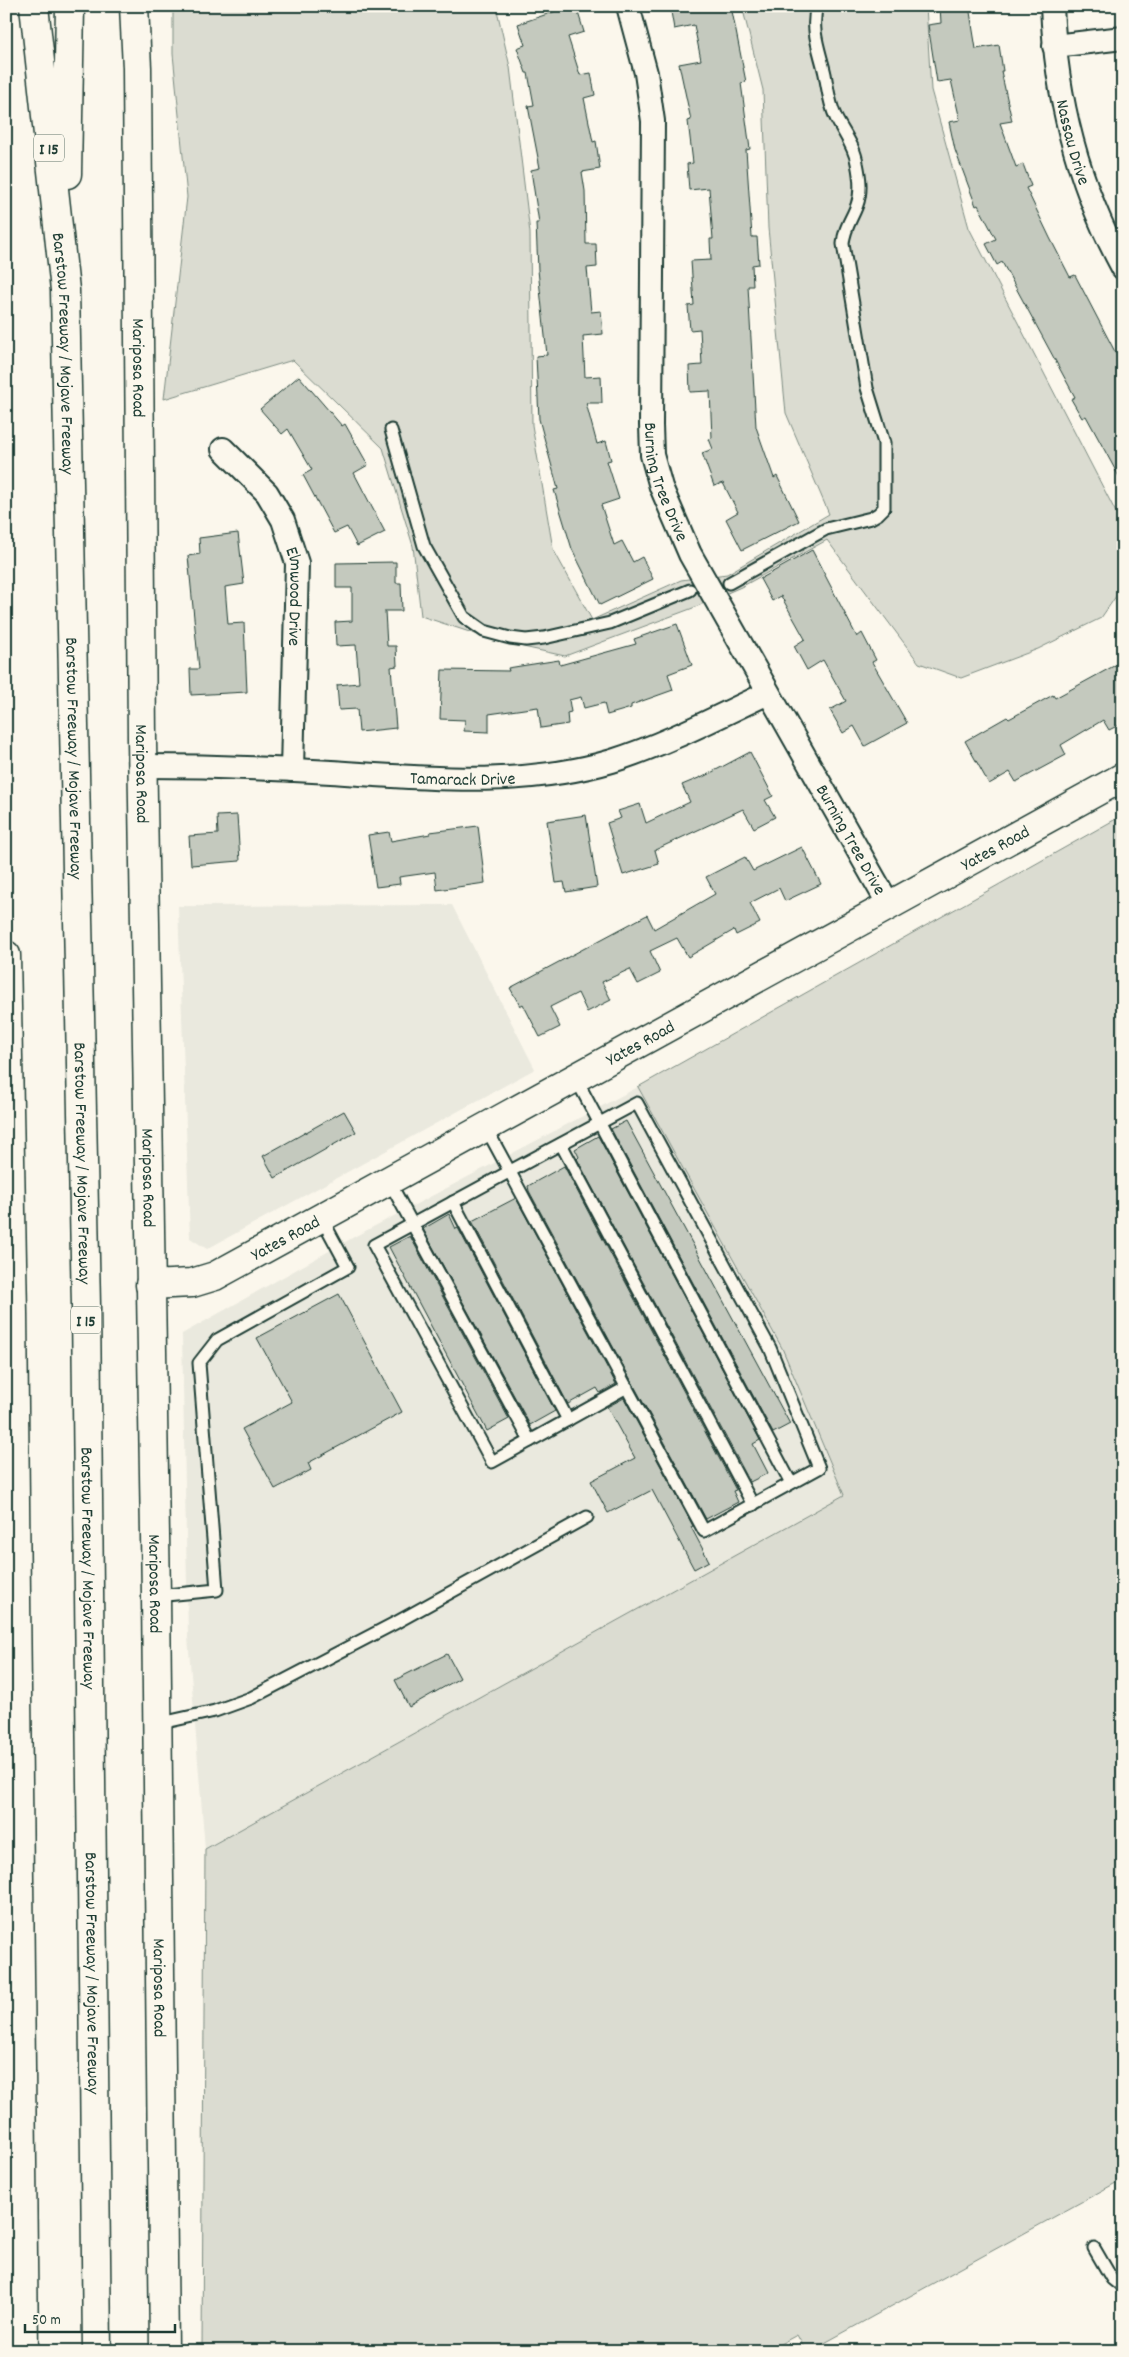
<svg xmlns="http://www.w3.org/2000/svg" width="1129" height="2357" font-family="Dekko,sans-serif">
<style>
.built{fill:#eae9de}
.green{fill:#dbdcd1;stroke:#7d8c82}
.building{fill:#c4c9be;stroke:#1f3d34}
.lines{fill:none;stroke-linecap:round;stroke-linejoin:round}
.service-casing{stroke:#1f3d34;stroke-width:15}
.minor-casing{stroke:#1f3d34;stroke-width:26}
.tertiary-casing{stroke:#1f3d34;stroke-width:31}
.secondary-casing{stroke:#1f3d34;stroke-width:31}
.motorway-casing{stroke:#1f3d34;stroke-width:31}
.service{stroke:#fbf7ec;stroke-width:11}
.minor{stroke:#fbf7ec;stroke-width:22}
.tertiary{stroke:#fbf7ec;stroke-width:28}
.secondary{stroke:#fbf7ec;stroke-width:28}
.motorway{stroke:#fbf7ec;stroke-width:28}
.labels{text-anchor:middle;stroke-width:5;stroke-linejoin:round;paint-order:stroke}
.shield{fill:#fbf7ec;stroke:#61756b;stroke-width:1}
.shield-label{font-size:16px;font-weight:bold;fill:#1f3d34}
.street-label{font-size:18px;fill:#1f3d34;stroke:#fbf7ec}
</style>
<rect width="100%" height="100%" fill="#fbf7ec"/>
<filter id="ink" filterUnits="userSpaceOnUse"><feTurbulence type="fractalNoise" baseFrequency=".02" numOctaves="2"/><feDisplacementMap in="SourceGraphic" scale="10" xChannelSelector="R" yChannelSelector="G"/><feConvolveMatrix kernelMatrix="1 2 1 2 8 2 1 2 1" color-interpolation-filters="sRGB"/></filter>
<g filter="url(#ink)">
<g class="built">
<polygon points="452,905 535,1069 207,1249 190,1238 178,906"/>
<polygon points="638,1087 782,1348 844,1496 205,1849 188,1637 182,1334 354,1237"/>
</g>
<g class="green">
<polygon points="173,6 496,6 510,67 530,233 532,425 553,549 592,620 681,580 727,574 829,514 786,413 768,228 763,90 742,6 926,6 931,90 969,228 1123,526 1123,586 1101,618 1038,649 961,678 919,663 827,540 741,587 693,608 565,656 500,642 421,616 413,546 383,448 293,360 164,399 187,197 173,54"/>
<polygon points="1123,815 1123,2179 810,2351 806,2351 797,2335 767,2351 202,2351 205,1849 844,1495 782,1348 638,1087"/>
</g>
<g class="building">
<polygon points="571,6 576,6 584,32 568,37 580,75 591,73 595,95 584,98 593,142 596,141 600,169 582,172 585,191 586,244 596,244 597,267 587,268 591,312 601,311 603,334 583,336 585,377 601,376 602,403 586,403 597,444 606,441 611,460 607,461 619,499 601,505 614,545 622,541 633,562 642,557 653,579 600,605 572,549 554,490 558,489 539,419 536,356 547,355 538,270 536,223 539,223 531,170 540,168 528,106 534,105 528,73 526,73 517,48 525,45 518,24"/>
<polygon points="670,6 731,6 746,82 741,83 750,149 746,150 752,237 757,237 759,264 752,265 753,286 748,286 756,427 774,478 777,476 799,521 742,550 726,519 738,512 723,483 714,486 702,453 713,449 709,439 712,438 710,391 690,392 689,366 702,365 700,329 690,330 688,306 694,305 691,261 711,260 710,239 713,239 709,188 689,190 687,164 693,163 688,121 691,120 679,64 701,60 694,25 674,29"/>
<polygon points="940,6 969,6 976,49 999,45 1003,71 1001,71 1012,121 1000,123 1016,167 1023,164 1031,186 1026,188 1050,238 1070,277 1075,275 1123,367 1123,484 1086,416 1082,418 1071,399 1075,397 1002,262 997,265 986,244 996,239 978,205 976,206 955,150 949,122 960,120 951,80 937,82 928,25 941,23"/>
<polygon points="299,376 342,426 345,424 368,465 354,473 385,532 357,546 347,527 334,533 303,475 312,470 288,429 282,434 260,409"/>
<polygon points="238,533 244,584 225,587 228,624 244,623 247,692 191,695 190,669 199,669 188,556 200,554 199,538"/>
<polygon points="812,550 857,637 862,633 876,660 872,662 907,723 865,746 854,726 843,733 830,710 846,701 823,660 807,670 794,646 805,639 781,596 772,601 760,579"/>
<polygon points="396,562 396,583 401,583 402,611 385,611 387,646 396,646 397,666 391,667 396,728 359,732 357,709 339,710 337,685 359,683 356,645 336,646 335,622 352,621 352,588 336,588 336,563"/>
<polygon points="677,624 692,665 668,674 673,690 631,705 631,708 607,715 604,703 584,708 581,697 569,700 571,712 567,713 568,724 541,728 538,707 489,714 489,732 464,731 465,720 440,719 442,670 509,671 508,668 559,660 560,665 636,644 634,639"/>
<polygon points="1123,661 1123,723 1109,730 1103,720 1061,745 1066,755 1016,782 1010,772 989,784 965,741 1007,717 1009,719 1053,695 1055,698"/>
<polygon points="750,752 773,796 765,800 775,817 754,828 743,809 655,850 659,864 623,875 607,823 621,818 618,811 640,804 646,823 690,802 682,785 701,777 701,778"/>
<polygon points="237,815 240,861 191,865 189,836 218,834 217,816"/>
<polygon points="586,815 597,887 566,892 564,882 556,883 547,821"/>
<polygon points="478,826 485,883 437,890 435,872 399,877 400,884 376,887 368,835 389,832 391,841 430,834 430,832"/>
<polygon points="802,847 821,884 785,901 779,888 750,903 760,923 736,935 734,930 688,957 677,938 650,951 660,973 638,984 630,969 602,982 611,1000 587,1012 578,993 550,1007 560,1027 540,1037 523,1004 520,1006 510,988 647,915 654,929 715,894 706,877 745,857 753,871"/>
<polygon points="344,1111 356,1132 275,1178 263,1156"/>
<polygon points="626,1121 790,1424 773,1433 611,1129"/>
<polygon points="598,1136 760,1440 753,1444 768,1473 750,1482 577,1159 579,1157 575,1149"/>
<polygon points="564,1166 736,1490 733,1491 738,1502 706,1519 529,1191 528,1186"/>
<polygon points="516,1198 616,1384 600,1393 597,1388 568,1404 472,1221"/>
<polygon points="449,1214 456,1229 458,1228 555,1411 530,1425 423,1229"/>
<polygon points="410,1236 509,1419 487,1431 389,1247"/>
<polygon points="339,1294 402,1412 308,1463 311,1470 275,1489 242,1429 292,1402 257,1338"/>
<polygon points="624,1398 693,1526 691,1527 709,1561 694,1569 652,1490 608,1513 591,1481 635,1458 607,1407"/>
<polygon points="447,1654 460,1678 409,1707 395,1680"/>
</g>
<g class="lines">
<g class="service-casing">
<g id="service">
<polyline points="391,430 424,546 464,617 484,631 510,638 526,640 544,638 610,623 690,590"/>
<path d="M729 583 826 529 871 518 878 514 884 508V443L867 388 843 244C844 228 852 219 857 205 862 191 860 177 857 163 855 147 843 132 836 118 829 103 828 90 825 74 820 51 810 30 817 6"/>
<polyline points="575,1077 791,1483"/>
<path d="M485 1126C559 1261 631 1396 704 1531L819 1468 770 1348 637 1103C549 1150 462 1197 374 1245L492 1462 627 1387"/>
<polyline points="561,1144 753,1505"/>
<polyline points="389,1181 530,1441"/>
<polyline points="453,1202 568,1420"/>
<polyline points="156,1596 217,1590 199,1363 217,1340 348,1267 321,1217"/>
<polyline points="157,1724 215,1711 251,1698 397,1622 587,1517"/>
<polyline points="1094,2248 1112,2279 1123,2288"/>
</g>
</g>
<g class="minor-casing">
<g id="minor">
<path id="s1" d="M628 6 646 73 653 121 651 425 652 455 661 487 690 554 889 905"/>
<path id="s2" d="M1052 6C1056 100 1078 185 1123 268"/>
<polyline points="1054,46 1123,38"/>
<path id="s3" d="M223 449 267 493 283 520 297 563 292 770"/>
<path id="s4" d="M142 766C205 766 268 768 331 772 424 778 521 788 612 761 666 744 717 717 768 693"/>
</g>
</g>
<g class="tertiary-casing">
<g id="tertiary">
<path id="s5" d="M150 1285 192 1283 215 1276 1123 777"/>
</g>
</g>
<g class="secondary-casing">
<g id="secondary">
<path id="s6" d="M134 6 137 68 142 740 156 1596 164 2351"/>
</g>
</g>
<g class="motorway-casing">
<g id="motorway">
<path id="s7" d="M34 6 65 290 86 1306 97 2351"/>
<polyline points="67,174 70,6"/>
<polyline points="6,955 13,1313 24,2351"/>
</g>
</g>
<use href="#service" class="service"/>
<use href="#minor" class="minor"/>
<use href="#tertiary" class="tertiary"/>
<use href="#secondary" class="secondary"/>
<use href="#motorway" class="motorway"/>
</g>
</g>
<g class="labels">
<g class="shield">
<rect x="34" y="134.5" width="30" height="27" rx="4"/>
<rect x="71" y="1306.5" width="30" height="27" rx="4"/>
</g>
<g class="shield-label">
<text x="49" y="154">I 15</text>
<text x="86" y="1326">I 15</text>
</g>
<g class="street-label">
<text dy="6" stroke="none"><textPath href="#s2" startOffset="138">Nassau Drive</textPath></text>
<text dy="6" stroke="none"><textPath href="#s7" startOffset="349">Barstow Freeway / Mojave Freeway</textPath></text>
<text dy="6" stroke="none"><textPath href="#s6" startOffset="362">Mariposa Road</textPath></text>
<text dy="6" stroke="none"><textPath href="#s1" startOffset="481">Burning Tree Drive</textPath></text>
<text dy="6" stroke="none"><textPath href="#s3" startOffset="172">Elmwood Drive</textPath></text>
<text dy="6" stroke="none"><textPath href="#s7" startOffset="754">Barstow Freeway / Mojave Freeway</textPath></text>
<text dy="6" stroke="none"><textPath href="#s6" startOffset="768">Mariposa Road</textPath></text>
<text dy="6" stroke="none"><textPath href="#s4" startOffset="321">Tamarack Drive</textPath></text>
<text dy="6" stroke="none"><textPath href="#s1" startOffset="886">Burning Tree Drive</textPath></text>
<text dy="6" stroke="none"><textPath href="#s5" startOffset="956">Yates Road</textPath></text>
<text dy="6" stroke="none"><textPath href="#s5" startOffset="551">Yates Road</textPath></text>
<text dy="6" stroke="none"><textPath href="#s7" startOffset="1159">Barstow Freeway / Mojave Freeway</textPath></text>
<text dy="6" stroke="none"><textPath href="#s6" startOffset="1172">Mariposa Road</textPath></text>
<text dy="6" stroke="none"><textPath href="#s5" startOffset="146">Yates Road</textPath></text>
<text dy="6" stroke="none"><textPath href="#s7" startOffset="1564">Barstow Freeway / Mojave Freeway</textPath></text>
<text dy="6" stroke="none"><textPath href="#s6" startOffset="1578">Mariposa Road</textPath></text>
<text dy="6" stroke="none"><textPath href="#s7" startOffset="1969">Barstow Freeway / Mojave Freeway</textPath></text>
<text dy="6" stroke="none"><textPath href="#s6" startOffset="1982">Mariposa Road</textPath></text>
</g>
</g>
<rect width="1129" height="2357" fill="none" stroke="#fbf7ec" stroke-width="25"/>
<rect x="12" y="12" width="1104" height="2332" fill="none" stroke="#1f3d34" stroke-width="2" filter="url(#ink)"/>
<path d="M25 2324v8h150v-8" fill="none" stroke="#1f3d34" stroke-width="2.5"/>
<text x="32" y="2324" font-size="15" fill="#1f3d34" stroke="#fbf7ec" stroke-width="4" paint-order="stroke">50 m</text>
</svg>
